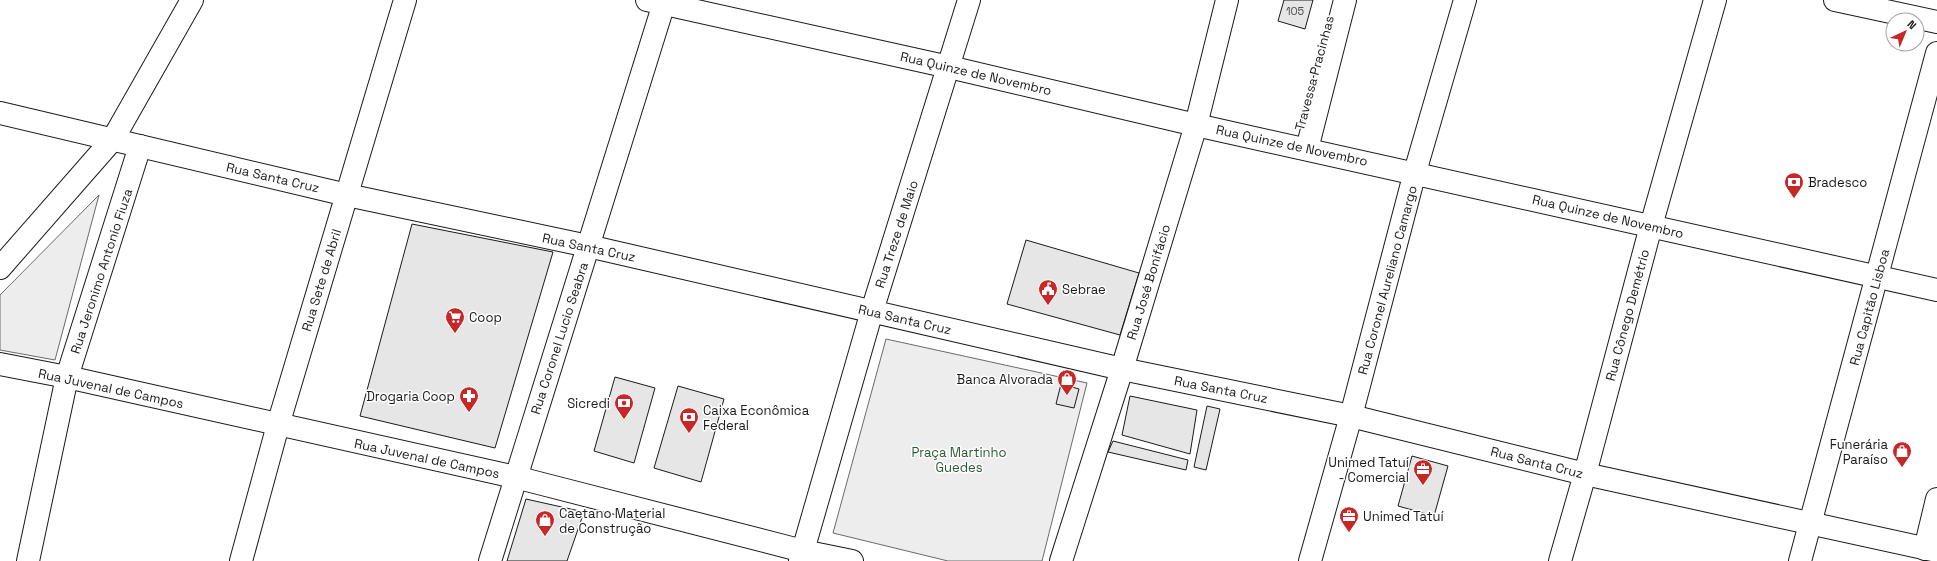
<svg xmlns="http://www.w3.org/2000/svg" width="1937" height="561" font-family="'Space Grotesk',sans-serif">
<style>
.built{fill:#ededed;stroke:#6a6a6a}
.building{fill:#e6e6e6;stroke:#1a1a1a}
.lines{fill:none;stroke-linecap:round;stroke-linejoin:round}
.minor-casing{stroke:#1a1a1a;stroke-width:24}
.major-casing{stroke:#1a1a1a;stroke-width:24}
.minor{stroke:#fff;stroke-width:22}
.major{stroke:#fff;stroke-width:22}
.labels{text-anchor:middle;stroke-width:3;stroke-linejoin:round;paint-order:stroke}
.number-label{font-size:11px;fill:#4d4d4d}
.street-label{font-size:13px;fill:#1a1a1a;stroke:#fff}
.poi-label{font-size:13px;fill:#1a1a1a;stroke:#fff;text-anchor:start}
.park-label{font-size:13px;fill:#2b5a34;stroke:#fff}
</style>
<rect width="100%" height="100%" fill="#fff"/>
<g class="built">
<polygon points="99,195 55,360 0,350 0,295"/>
<polygon points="886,339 1087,383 1042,561 948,561 833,533"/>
</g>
<g class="building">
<polygon points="1284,0 1313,0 1305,29 1278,21"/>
<polygon points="412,224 553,252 495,448 360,416"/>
<polygon points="1026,240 1139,273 1120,335 1007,304"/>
<polygon points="615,377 655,388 634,463 594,451"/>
<polygon points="1061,384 1079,389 1074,408 1056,404"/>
<polygon points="678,386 724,399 701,482 654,468"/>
<polygon points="1130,396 1197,410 1190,454 1122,435"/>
<polygon points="1207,406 1220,409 1206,470 1194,467"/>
<polygon points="1113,441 1188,460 1186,470 1108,452"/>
<polygon points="1412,456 1448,466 1434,516 1398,506"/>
<polygon points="526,499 584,512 567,561 507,561"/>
</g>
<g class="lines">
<g class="minor-casing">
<g id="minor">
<polyline points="647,0 949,67 1196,125 1937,290"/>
<polyline points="1835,0 1937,22"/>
<polyline points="1307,149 1345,0"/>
<polyline points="0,268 113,139 192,0"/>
<polyline points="1925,549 1937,499"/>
<polyline points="28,561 67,377 140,146"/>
<polyline points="241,561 278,425 405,0"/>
<polyline points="490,561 665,0"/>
<polyline points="800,561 872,311 969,0"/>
<polyline points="1061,561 1122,369 1196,125 1227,0"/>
<polyline points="1310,561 1351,416 1415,172 1465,0"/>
<polyline points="1560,561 1585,474 1651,226 1715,0"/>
<polyline points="1800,561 1937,53"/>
</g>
</g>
<g class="major-casing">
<g id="major">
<polyline points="0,113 347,195 588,246 1122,369 1351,416 1585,474 1937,551"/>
<polyline points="0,364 67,377 515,477 803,551 852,561"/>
</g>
</g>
<use href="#minor" class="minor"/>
<use href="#major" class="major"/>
</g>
<defs>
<g id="bank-pin" transform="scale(1)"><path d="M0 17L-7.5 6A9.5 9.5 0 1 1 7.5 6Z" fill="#c62828" stroke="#fff"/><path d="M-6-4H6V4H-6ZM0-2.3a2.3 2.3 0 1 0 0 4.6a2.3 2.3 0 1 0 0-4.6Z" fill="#fff"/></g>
<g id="civic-pin" transform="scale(1)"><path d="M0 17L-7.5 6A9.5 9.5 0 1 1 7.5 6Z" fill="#c62828" stroke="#fff"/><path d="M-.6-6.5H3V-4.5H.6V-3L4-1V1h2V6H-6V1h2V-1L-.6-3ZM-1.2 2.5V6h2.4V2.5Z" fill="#fff"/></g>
<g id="supermarket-pin" transform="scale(1)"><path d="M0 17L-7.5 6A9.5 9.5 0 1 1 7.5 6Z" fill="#c62828" stroke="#fff"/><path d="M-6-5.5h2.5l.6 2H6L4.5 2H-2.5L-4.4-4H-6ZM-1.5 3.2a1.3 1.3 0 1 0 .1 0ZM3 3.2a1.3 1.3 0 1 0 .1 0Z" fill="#fff"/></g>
<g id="shop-pin" transform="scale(1)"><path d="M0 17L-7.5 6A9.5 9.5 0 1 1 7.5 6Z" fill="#c62828" stroke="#fff"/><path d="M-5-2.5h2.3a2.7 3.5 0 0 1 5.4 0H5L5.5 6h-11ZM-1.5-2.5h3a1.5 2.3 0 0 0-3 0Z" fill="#fff"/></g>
<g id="pharmacy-pin" transform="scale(1)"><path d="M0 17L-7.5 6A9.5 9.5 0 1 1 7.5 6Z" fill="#c62828" stroke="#fff"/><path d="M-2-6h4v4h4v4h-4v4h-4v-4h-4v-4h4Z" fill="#fff"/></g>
<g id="office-pin" transform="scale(1)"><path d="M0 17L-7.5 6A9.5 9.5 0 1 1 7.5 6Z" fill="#c62828" stroke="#fff"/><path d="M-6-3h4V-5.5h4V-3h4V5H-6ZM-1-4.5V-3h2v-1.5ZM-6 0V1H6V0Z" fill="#fff"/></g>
</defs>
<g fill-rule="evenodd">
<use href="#bank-pin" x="1794" y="182"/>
<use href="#civic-pin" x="1048" y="289"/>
<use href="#supermarket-pin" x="455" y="317"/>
<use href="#shop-pin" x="1067" y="379"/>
<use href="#pharmacy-pin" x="469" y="396"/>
<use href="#bank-pin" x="624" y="403"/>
<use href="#bank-pin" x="689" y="417"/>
<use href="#shop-pin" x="1902" y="451"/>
<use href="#office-pin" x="1423" y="469"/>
<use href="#office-pin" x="1349" y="516"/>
<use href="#shop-pin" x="545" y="520"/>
</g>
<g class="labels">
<g class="number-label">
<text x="1295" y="15">105</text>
</g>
<g class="street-label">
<text transform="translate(976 73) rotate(13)" y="5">Rua Quinze de Novembro</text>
<text transform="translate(1314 73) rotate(-75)" y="5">Travessa Pracinhas</text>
<text transform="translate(1292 145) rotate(12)" y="5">Rua Quinze de Novembro</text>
<text transform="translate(273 177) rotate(13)" y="5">Rua Santa Cruz</text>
<text transform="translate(1608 216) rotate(13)" y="5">Rua Quinze de Novembro</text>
<text transform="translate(896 234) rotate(-72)" y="5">Rua Treze de Maio</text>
<text transform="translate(589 247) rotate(12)" y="5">Rua Santa Cruz</text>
<text transform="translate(101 271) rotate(-72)" y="5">Rua Jeronimo Antonio Fiuza</text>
<text transform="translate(321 280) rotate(-73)" y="5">Rua Sete de Abril</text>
<text transform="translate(1387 280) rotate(-75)" y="5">Rua Coronel Aureliano Camargo</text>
<text transform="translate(1148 282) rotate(-73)" y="5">Rua José Bonifácio</text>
<text transform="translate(1869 307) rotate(-75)" y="5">Rua Capitão Lisboa</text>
<text transform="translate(1627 315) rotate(-75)" y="5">Rua Cônego Demétrio</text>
<text transform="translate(905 319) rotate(13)" y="5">Rua Santa Cruz</text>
<text transform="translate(559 338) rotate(-72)" y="5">Rua Coronel Lucio Seabra</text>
<text transform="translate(111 388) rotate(12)" y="5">Rua Juvenal de Campos</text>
<text transform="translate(1221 389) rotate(11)" y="5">Rua Santa Cruz</text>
<text transform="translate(427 458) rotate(12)" y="5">Rua Juvenal de Campos</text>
<text transform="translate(1537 462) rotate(14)" y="5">Rua Santa Cruz</text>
</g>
<g class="poi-label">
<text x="1808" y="187">Bradesco</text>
<text x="1062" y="294">Sebrae</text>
<text x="469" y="322">Coop</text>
<text x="1053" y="384" text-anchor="end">Banca Alvorada</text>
<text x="455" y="401" text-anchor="end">Drogaria Coop</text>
<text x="610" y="408" text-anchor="end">Sicredi</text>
<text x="703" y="415">Caixa Econômica<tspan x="703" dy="15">Federal</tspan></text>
<text x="1888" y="449" text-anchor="end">Funerária<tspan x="1888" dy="15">Paraíso</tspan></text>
<text x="1409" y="467" text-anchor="end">Unimed Tatuí<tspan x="1409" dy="15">- Comercial</tspan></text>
<text x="559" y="518">Caetano Material<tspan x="559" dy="15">de Construção</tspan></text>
<text x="1363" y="521">Unimed Tatuí</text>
</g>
<g class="park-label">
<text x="959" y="457">Praça Martinho<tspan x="959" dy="15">Guedes</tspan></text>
</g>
</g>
<g transform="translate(1905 32) rotate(44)"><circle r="19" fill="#ffffff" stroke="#a3a3a3"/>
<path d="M0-3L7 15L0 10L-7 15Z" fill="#c62828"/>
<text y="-6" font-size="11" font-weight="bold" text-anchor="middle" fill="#1a1a1a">N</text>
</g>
</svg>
